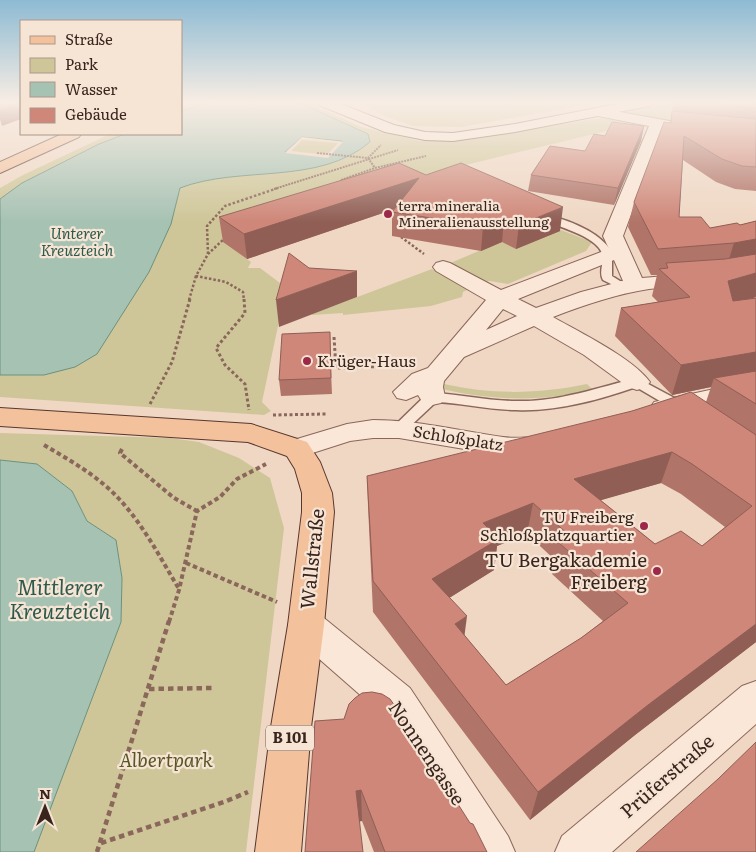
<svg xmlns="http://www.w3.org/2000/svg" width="756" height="852" font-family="Literata,serif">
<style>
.green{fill:#cec698}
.water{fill:#a6c2b3;stroke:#6c917e;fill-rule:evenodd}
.pier{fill:#efd7c4;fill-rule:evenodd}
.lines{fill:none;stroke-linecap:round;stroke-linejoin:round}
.lane-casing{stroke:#8a675a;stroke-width:3}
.street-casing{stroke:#8a675a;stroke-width:2}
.secondary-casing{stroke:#6c493d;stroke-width:2}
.primary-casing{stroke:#58372e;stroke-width:2}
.path-far4{stroke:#8a675a;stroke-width:2;stroke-dasharray:2 1;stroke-linecap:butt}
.path-far3{stroke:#8a675a;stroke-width:2.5;stroke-dasharray:2.5 2;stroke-linecap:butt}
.path-far2{stroke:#8a675a;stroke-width:3;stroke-dasharray:3 2.5;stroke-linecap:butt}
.path-far1{stroke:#8a675a;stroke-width:4;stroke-dasharray:4.5 3;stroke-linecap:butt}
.path{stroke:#8a675a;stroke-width:4.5;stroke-dasharray:5.5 4;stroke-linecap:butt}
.lane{fill:#fae7d8;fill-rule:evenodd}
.street{fill:#fae7d8;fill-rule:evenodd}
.secondary{fill:#fae7d8;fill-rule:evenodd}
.primary{fill:#f3c19c;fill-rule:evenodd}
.wall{fill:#b17468;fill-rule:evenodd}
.shaded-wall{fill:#905e55}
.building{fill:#ce8779;stroke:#905e55;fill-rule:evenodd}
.poi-dot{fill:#9b2947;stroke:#f6e4d4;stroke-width:2}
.labels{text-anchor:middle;stroke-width:4.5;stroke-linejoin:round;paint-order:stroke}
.far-poi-label{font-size:14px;fill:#3a251e;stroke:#f6e4d4;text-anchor:start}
.far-water-label{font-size:15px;font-style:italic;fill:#2d5a4c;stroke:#f6e4d4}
.shield{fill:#f6e4d4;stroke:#725e55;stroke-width:1}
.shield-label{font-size:15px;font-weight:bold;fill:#3a251e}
.poi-label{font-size:16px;fill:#3a251e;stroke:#f6e4d4;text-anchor:start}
.street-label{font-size:16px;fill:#3a251e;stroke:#f6e4d4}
.near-street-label{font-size:19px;fill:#3a251e;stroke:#f6e4d4}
.near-poi-label{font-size:19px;fill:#3a251e;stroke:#f6e4d4;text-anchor:end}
.near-park-label{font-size:19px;font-style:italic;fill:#575724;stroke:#f6e4d4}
.near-water-label{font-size:21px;font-style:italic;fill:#2d5a4c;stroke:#f6e4d4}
</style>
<rect width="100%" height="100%" fill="#efd7c4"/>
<g class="green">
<polygon points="191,102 307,102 361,127 420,141 471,138 601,118 645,125 638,134 606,131 432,173 223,241 251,262 248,268 260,268 304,301 282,307 262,402 271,411 264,415 0,397 0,188 23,175 110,134 181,134 181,106"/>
<polygon points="360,102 601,102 462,127 413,126 384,116"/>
<path d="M674 102H752C723 109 651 132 627 113L633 110Z"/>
<polygon points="561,230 592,242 586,251 508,284 490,281 481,283 463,292 462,297 431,306 343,315 343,313 312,315 314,309 328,308 432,269 434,270 500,242"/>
<path d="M444 384C492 395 539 394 587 384L592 389C544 403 490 400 442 389Z"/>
<polygon points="0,433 170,438 199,442 239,458 270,478 284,528 246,852 34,852 121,622 122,578 116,540 87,521 72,491 37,464 0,460"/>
</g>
<g class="water">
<path d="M212 102H298L368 134 370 142C318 186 240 165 180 188L171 224 149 272 97 354 75 367 44 375H0V199L22 183 99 144 125 134H181V111ZM302 137 342 141V142L328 157 285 152Z"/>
<polygon points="0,460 37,464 72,491 87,521 116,540 122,578 121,622 34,852 0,852"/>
</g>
<path class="pier" d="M302 137 343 142 328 158 285 153ZM302 140 338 143 327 155 291 151Z"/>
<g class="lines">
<g class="lane-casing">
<g id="lane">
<path d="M544 214C568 220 599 231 612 252V276L620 281 639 283 641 285 639 287H617L603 280C598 271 605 263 602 253 596 236 556 226 540 219V215Z"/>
<path d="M637 378 680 401 682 404 680 407H670L636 387C598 400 556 412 516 410 489 410 462 403 436 402L404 432H394L391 429 427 394 432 393C460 394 488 401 516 401 559 402 596 388 637 378Z"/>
</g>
</g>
<g class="street-casing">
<g id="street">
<path d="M598 108 675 122 680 123 682 126 680 129 675 130 663 128 623 236 642 278 726 271 756 265V277C721 286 685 285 649 289 616 294 584 305 553 317 579 332 633 358 650 382L646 387 637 390 628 387 584 355 534 326 464 357 444 381 443 387 445 397 441 403 432 405 423 403 418 395 406 400 397 398 393 392 412 374 428 368 486 300 436 271 433 267 436 263 443 261 450 263 501 290 609 249 603 236 649 126 593 115 591 112ZM614 260 623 281 581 292 536 308 518 299ZM503 309 517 316 486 330Z"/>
<polygon points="756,380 756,396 663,416 654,414 650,408 654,402"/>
<path d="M373 420C417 420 460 431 503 437 516 439 528 436 541 439L545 446 541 453 531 455 506 456 399 438H373L350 441 297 458 287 456 283 449 287 442 347 424Z"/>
<polygon points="306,610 319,614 410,688 508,836 515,852 466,852 382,714 293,636 288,625 293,614"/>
<polygon points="756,681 756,724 612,852 555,852 562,836 742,686"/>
</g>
</g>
<g class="secondary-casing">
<polygon id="secondary" points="317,102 336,102 394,125 425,132 453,133 515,124 627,102 656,102 649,106 515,132 453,141 425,140 385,132 319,105"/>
</g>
<g class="primary-casing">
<g id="primary">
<polygon points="62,134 81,134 79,137 0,173 0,162"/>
<polygon points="0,408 251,424 307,442 320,462 332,493 334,512 324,625 311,727 301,852 255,852 271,727 288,625 302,512 302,493 295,469 287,456 248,442 0,426"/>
</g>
</g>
<g class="path-far4">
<polyline points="317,153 368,158 381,145"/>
<polyline points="368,158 375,168"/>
<polyline points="341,180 375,168 426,156"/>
<polyline points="274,189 398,150"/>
</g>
<g class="path-far3">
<polyline points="226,237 208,254 196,276 226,282 243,292 244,300"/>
<polyline points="401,237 424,254"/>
<polyline points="208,254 207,226 225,206 278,188"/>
<polyline points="189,300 196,276"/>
</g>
<g class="path-far2">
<polyline points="244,299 245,313 216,348 225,365 245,384 249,410"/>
<polyline points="334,337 336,368 393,366"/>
<polyline points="150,404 172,362 190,299"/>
<polyline points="273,415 326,414"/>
</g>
<g class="path-far1">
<path d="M44 445C66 458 89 471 108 488 139 516 158 554 179 589"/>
<polyline points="122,449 120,453 174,498 197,511"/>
<polyline points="186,563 277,602"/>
<polyline points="169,622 179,590 197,511 220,497 237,479 266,464"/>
</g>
<g class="path">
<polyline points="149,689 212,688"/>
<polyline points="101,843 224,802 248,792"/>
<polyline points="97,852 169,621"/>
</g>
<use href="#lane" class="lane"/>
<use href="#street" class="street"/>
<use href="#secondary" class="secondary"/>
<use href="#primary" class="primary"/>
</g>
<g class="wall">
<path d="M674 102H756V191L735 189 716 182 683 160 679 217 710 228 740 225 756 221V297L750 299 756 298V642L635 735 530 820 373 612 368 506 367 476 706 402 711 387 672 395 615 336 621 308 658 302 652 296 657 275H651L628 227 634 202 670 123ZM661 483 681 494 725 527 702 546 655 544 600 500ZM527 534 555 560 552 574 603 621 581 638 506 685 464 635 449 598 494 570 497 546Z"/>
<polygon points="644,126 641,141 614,205 528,191 531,175 585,151 605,136"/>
<polygon points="426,175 560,231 516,249 502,242 481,251 392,236 392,212 395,209 247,259 223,242 219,217"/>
<polygon points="330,348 332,394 281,396 279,380"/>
<polygon points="344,719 487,852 374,852 362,821 360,821"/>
</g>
<g class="shaded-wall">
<polygon points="21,102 21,119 2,126 0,119 0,110"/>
<polygon points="644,126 641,141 614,205 618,188"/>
<polygon points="419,178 418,201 247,259 244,234"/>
<polygon points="563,207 560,231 516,249 519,225"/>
<polygon points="504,218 502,242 481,251 483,226"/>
<polygon points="756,239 756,264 726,269 734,243"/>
<polygon points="357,271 357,297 279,327 276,300"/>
<polygon points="756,273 756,297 719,308 728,281"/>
<polygon points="756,352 756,379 714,378 711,387 672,395 681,365"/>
<polygon points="672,452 661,483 567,510 574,479"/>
<polygon points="533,503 527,534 497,546 494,570 430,610 432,579 483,523"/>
<polygon points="467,616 463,647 455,624"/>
<polygon points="756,624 756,642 635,735 530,820 538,792 648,705"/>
<polygon points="361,790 362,821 358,822 356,791"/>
</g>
<g class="building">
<polygon points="0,102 21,102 0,110"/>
<polygon points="699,102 756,102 756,108"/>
<polygon points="672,111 756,119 756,167 742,166 722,159 684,136 679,217 701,217 710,228 737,223 740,225 756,221 756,239 734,243 658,249 634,202 664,122 671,123"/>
<polygon points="612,122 644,126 618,188 531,175 550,146 585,151 594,134 605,136"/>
<polygon points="399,163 426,175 461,163 563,207 519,225 504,218 483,226 392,212 419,178 244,234 219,217"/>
<polygon points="289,253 309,268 357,271 276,300"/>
<polygon points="756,254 756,273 728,281 733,301 756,298 756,352 681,365 621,308 690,297 659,269 668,268 666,263 725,259"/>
<polygon points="330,332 331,378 279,380 282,334"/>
<polygon points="756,371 756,404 714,378"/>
<path d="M691 392 756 435V624L648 705 538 792 373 581 367 476 632 411ZM672 452 692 464 752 506 702 546 681 531 655 544 574 479ZM533 503 570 536 559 543 628 603 581 638 506 685 455 624 467 616 432 579 499 539 483 523Z"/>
<polygon points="372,692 382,694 390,699 402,716 470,823 473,824 487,852 385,852 361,790 356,791 363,852 305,852 315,721 344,719 349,704 355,698 362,693"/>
<polygon points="756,742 756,852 636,852 718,779"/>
</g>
<linearGradient id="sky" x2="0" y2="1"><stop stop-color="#8dbad3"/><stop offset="0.46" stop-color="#f8ede4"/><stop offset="1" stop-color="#f8ede4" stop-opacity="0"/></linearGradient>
<rect width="756" height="222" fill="url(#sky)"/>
<g class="poi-dot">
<circle cx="388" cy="214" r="5"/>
<circle cx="307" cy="361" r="5"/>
<circle cx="644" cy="526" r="5"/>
<circle cx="657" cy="571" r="5"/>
</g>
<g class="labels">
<g class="far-poi-label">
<text x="398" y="211">terra mineralia<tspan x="398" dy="16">Mineralienausstellung</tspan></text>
</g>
<g class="far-water-label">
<text x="77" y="239">Unterer<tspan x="77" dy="17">Kreuzteich</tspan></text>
</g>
<rect class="shield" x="266" y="725.5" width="48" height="25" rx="4"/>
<g class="shield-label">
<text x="290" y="743">B 101</text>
</g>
<g class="poi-label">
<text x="317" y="367">Krüger-Haus</text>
<text x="634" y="523" text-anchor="end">TU Freiberg<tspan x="634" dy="18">Schloßplatzquartier</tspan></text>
</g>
<g class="street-label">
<text transform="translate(458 438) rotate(9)" y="6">Schloßplatz</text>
</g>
<g class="near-street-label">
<text transform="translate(312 559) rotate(-84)" y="7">Wallstraße</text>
<text transform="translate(427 753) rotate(56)" y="7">Nonnengasse</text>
<text transform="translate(667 776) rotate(-41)" y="7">Prüferstraße</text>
</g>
<g class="near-poi-label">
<text x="647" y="567">TU Bergakademie<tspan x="647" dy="22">Freiberg</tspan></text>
</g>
<g class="near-park-label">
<text x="166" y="767">Albertpark</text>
</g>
<g class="near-water-label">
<text x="60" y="595">Mittlerer<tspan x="60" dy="24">Kreuzteich</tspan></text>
</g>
</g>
<rect x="20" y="20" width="162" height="115" fill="#f6e4d4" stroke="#ab988b"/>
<rect x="30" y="36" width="25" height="8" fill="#f3c19c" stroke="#ab988b"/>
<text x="65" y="45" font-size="15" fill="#3a251e">Straße</text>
<rect x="30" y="58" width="25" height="15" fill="#cec698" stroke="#ab988b"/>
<text x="65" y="70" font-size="15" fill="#3a251e">Park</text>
<rect x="30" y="82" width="25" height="15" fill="#a6c2b3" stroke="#ab988b"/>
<text x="65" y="95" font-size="15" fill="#3a251e">Wasser</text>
<rect x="30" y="108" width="25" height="15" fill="#ce8779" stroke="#ab988b"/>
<text x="65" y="120" font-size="15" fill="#3a251e">Gebäude</text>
<g transform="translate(45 807)" stroke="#f6e4d4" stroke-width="4" paint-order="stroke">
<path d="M0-4L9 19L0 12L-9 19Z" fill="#3a251e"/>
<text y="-8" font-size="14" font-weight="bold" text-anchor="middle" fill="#3a251e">N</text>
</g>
</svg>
